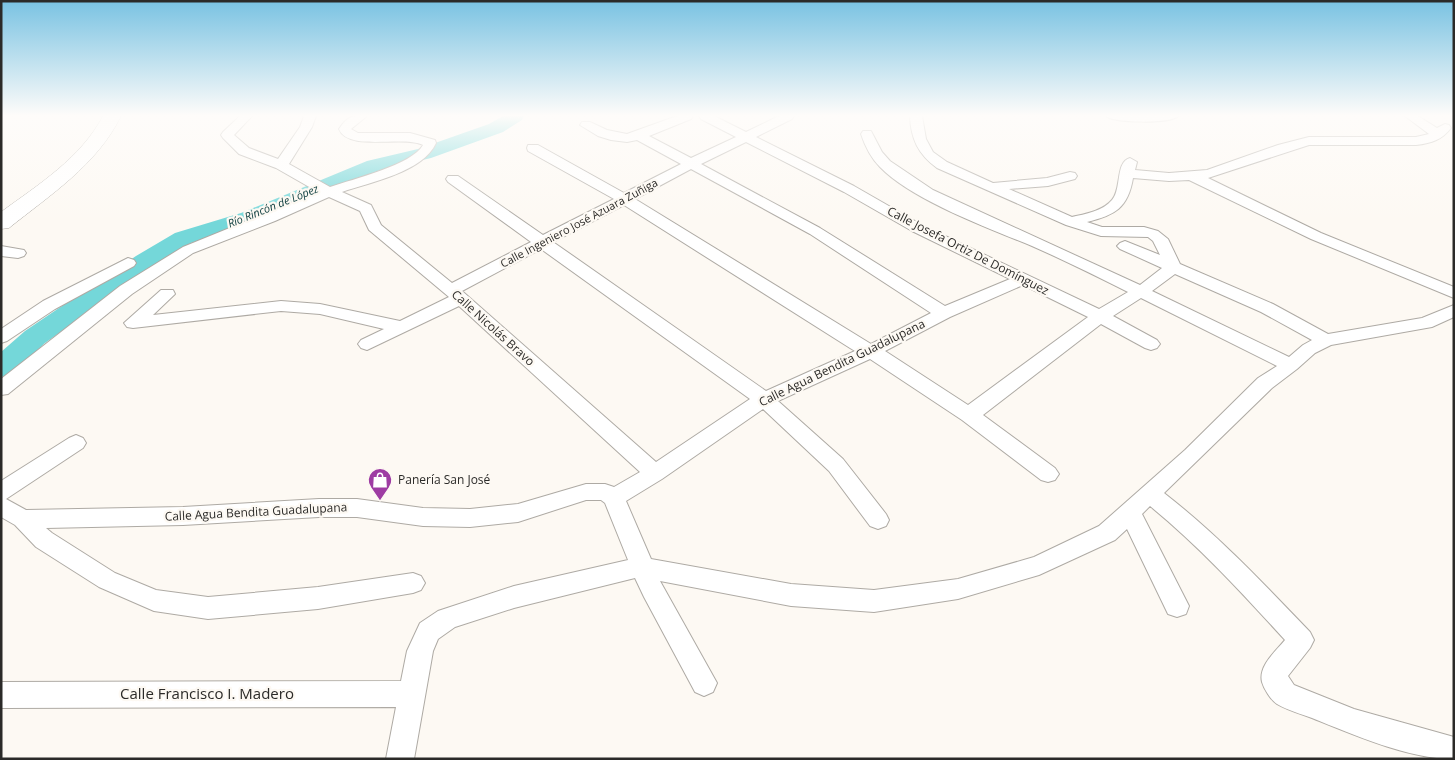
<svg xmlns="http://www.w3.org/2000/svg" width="1455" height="760" font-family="'Open Sans',sans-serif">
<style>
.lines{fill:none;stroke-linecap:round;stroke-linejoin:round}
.river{fill:#74d7d9;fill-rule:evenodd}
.minor-casing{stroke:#aeaaa4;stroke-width:2}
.primary-casing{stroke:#aeaaa4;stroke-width:1}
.minor{fill:#fff;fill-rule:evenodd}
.primary{fill:#fff;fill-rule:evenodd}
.labels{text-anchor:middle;stroke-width:4.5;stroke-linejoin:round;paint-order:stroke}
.far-water-label{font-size:11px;font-style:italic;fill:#0a3b3c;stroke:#fdf9f3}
.far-street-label{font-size:11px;fill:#2b2a28;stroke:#fdf9f3}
.street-label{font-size:12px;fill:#2b2a28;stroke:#fdf9f3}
.poi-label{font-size:12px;fill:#2b2a28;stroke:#fdf9f3;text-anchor:start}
.near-street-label{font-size:15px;fill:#2b2a28;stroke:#fdf9f3}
</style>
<rect width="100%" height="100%" fill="#fdf9f3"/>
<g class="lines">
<polygon class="river" points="503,116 524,116 522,120 503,132 431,158 380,170 257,223 191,243 154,266 45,343 11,375 1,377 1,352 25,331 136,256 175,233 241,213 367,161 418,149 489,124"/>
<g class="minor-casing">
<g id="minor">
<path d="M240 116H252L234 135 249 148 278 159 300 127 304 116H316L312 127 289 164 330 187C353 179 412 165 423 145 403 135 348 152 339 129 347 117 353 114 367 116L351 129 358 133H410L435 140 436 143C423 172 371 182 342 192L371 205 381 225 452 283 531 242 448 182 446 179 448 176H458L543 235 614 199 528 151 527 148 528 145H538L624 193 681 164 637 140 627 142 611 140 598 136 580 125 582 122H590L607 130 627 134 677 116H693L691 119 649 136 691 158 736 137 701 119 699 116H714L746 132 779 116H794L792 119 756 137 854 186 922 225 1099 309 1128 292C1096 276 1064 260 1032 246 988 228 912 200 880 167 871 158 865 146 861 134L863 131H871L882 152 890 161 933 190 1140 285 1162 268 1120 249 1117 246 1120 243 1125 241 1160 255 1153 241 1148 237 1101 236 1066 225 937 168C918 154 911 139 910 116H922L926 139 933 152 947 162 993 183 1047 178 1070 172 1075 173 1077 176 1075 179 1048 186 1009 189 1072 217C1085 214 1103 211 1112 200 1122 189 1115 162 1130 158L1137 162 1135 170 1169 173 1207 170 1278 145 1309 137H1416L1429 134 1405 116H1418L1437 128 1445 124 1449 125 1451 128C1442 140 1431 143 1416 145H1309L1208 178 1321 233 1454 287V298L1311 239 1189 180 1169 181 1133 178C1128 208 1115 215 1087 222L1102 227H1144L1158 231 1168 239 1180 264 1273 304 1328 334 1422 318 1454 305V317L1432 327 1331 345 1315 353 1297 369 1272 388 1164 493C1218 535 1263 583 1310 632L1314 640 1310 648 1288 676 1294 685 1354 709 1454 737V759C1409 759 1354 735 1312 718 1301 714 1287 710 1277 704 1271 700 1264 689 1262 682 1258 666 1276 651 1285 640 1242 593 1200 547 1150 506L1142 514 1189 606 1186 614 1177 617 1168 614 1127 529 1115 540 1039 575 958 599 874 612 791 606 660 581 717 683 713 692 704 696 695 692 644 597 635 578 514 608 455 627 438 639 433 651 414 759H386L396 707 1 708V682L401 681 407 651 420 623 438 611 514 586 628 560 605 503 601 500H586L518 522 470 527 423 526 357 517H319L183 525 46 528 52 533 115 573 156 590 208 597 318 587 413 573 421 576 425 583 421 590 413 593 318 609 208 619 154 611 99 587 36 547 15 525 1 517V481L69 438 76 435 83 438 86 443 83 448 6 499 26 510 183 507 319 499H357L423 508 470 509 518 504 586 484H605L614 487 640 472 459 306 367 350 361 348 358 344 361 340 384 329 320 314 281 311 133 328 127 327 124 323 161 290H173L175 294 153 315 281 301 320 304 400 321 449 297 369 230 360 211 329 197 275 221 193 253 132 294 8 394 1 395V379L120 286 183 247 318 192 276 168 239 154 223 138 221 135 223 132ZM746 142 844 192 912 231 1010 279 945 306 820 228 701 164ZM691 169 810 234 931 313 871 344 635 199ZM624 205 850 348 855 351 766 391 553 242ZM541 249 750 399 656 462 462 291ZM1175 274 1261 312 1312 340 1303 345 1289 357 1152 291ZM1023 285 1088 317 968 405 885 351 950 317ZM1141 298 1277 366 1258 378 1185 450 1099 526 1034 557 958 579 874 590 791 584 651 559 626 501 662 479 763 409 829 471 870 526 878 529 886 526 889 520 886 514 843 459 778 401 870 359 962 420 1041 480 1048 482 1055 480 1059 474 1055 468 983 415 1101 324 1145 348 1151 350 1157 348 1160 344 1157 340 1113 316Z"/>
<path d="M1106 116H1178C1171 124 1113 123 1106 116Z"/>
<polygon points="1,246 24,250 26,253 24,256 18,258 1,256"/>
<polygon points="128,258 134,260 136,263 134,266 55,309 7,341 1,343 1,329 43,301"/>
</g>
</g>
<g class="primary-casing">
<path id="primary" d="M103 116H121C97 165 50 195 9 228L1 229V212C38 185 81 158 103 116Z"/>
</g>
<use href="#minor" class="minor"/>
<use href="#primary" class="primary"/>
</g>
<linearGradient id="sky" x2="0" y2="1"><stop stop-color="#79c2e2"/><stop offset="0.52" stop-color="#fefcfa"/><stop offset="1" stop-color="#fefcfa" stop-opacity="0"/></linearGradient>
<rect width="1455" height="222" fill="url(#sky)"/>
<defs>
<g id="shop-pin" transform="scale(1.25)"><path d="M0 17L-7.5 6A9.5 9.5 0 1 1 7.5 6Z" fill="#9e3ca3" stroke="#fdf9f3"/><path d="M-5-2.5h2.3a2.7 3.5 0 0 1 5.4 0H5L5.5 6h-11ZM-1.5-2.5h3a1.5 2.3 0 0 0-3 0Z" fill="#fff"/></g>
</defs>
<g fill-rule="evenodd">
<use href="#shop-pin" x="380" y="480"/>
</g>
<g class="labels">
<g class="far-water-label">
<text transform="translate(273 206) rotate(-22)" y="4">Río Rincón de López</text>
</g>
<g class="far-street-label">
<text transform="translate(579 223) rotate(-28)" y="4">Calle Ingeniero José Azuara Zuñiga</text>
</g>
<g class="street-label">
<text transform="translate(968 251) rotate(27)" y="4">Calle Josefa Ortiz De Domínguez</text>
<text transform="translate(493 328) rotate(42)" y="4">Calle Nicolás Bravo</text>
<text transform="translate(842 363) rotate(-26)" y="4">Calle Agua Bendita Guadalupana</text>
<text transform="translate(256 512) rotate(-3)" y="4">Calle Agua Bendita Guadalupana</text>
</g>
<g class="poi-label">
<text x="398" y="484">Panería San José</text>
</g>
<g class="near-street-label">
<text x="207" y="699">Calle Francisco I. Madero</text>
</g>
</g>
<rect width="1455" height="760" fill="none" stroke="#2b2a28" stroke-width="5"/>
</svg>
